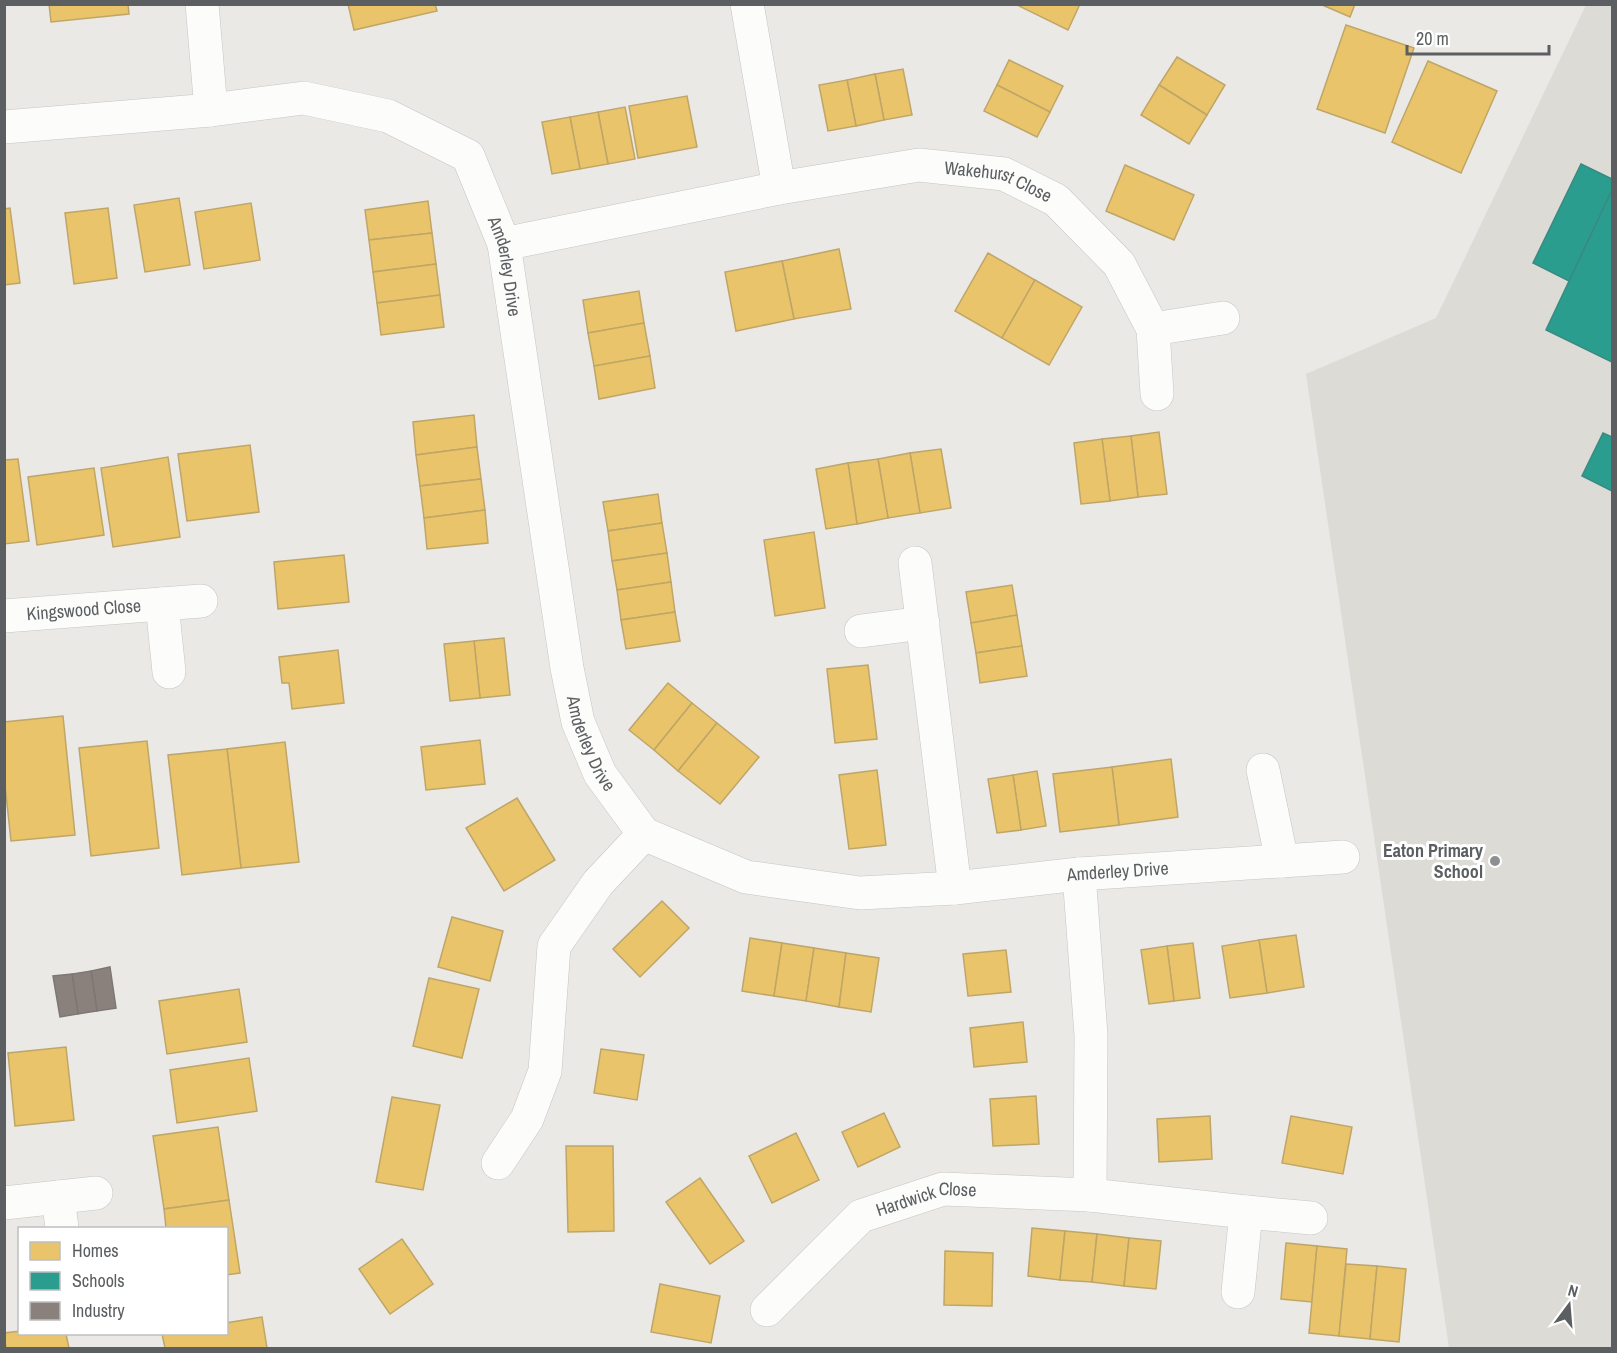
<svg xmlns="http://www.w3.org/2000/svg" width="1617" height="1353" font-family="'Archivo Narrow',sans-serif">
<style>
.education{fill:#dddbd6}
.homes{fill:#e9c46a;stroke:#bfa668;stroke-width:1.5}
.schools{fill:#2a9d8f;stroke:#398a82;stroke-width:1.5}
.industry{fill:#8a817c;stroke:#7c7774;stroke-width:1.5}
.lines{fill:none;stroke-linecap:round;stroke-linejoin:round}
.street-casing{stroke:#c5c5c5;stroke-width:34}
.street{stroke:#fcfcfb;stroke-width:33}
.poi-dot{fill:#8e8f90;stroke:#fff;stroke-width:2}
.labels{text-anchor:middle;stroke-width:6;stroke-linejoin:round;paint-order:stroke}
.street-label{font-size:18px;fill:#5c5f62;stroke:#fff}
.poi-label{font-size:18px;font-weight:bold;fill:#5c5f62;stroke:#fff;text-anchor:end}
</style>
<rect width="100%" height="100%" fill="#eae9e6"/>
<polygon class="education" points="1586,5 1612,5 1612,1348 1449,1348 1306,374 1436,318"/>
<g class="homes">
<polygon points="49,4 128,4 129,14 51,22"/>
<polygon points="348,4 435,4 437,11 354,30"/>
<polygon points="1015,4 1080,4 1068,30"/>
<polygon points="1320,4 1355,4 1350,17"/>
<polygon points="1346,25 1414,48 1385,133 1317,109"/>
<polygon points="1177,57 1225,85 1207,115 1159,85"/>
<polygon points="1009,60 1063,86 1050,112 997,85"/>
<polygon points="1428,61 1497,91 1461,173 1392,142"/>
<polygon points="903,69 912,115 884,120 875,74"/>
<polygon points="875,74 884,120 856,126 847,80"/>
<polygon points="847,80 856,126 828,131 819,85"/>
<polygon points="997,85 1050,112 1037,137 984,111"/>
<polygon points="1159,85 1207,115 1189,144 1141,115"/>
<polygon points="687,96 697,147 638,158 629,106"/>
<polygon points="625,107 635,159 608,164 598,112"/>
<polygon points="598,112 608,164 580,169 570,117"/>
<polygon points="570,117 580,169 552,174 542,122"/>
<polygon points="1125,165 1194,195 1174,240 1106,211"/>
<polygon points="179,198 190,265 145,272 134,205"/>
<polygon points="428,201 432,233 369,240 365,210"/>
<polygon points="251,203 260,260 204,269 195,212"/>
<polygon points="10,208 20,283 4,285 4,209"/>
<polygon points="108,208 117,278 74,284 65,213"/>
<polygon points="432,233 436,264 373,272 369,240"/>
<polygon points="839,249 851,309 794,319 782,261"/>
<polygon points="988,253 1035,280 1002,338 955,311"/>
<polygon points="782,261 794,319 736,331 725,272"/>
<polygon points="436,264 440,295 377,303 373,272"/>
<polygon points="1035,280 1082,307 1049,365 1002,338"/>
<polygon points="639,291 644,323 588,333 583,300"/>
<polygon points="440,295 444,327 381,335 377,303"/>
<polygon points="644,323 650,356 594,366 588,333"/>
<polygon points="650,356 655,388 599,399 594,366"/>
<polygon points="474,415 477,447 416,455 413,422"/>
<polygon points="1159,432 1167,494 1138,497 1131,436"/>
<polygon points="1131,436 1138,497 1110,501 1102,439"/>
<polygon points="1102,439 1110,501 1081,504 1074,443"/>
<polygon points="250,445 259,512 187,521 178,454"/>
<polygon points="477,447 481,479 420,486 416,455"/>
<polygon points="941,449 951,508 920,513 910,453"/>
<polygon points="910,453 920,513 888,518 878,459"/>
<polygon points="168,457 180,537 113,547 101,468"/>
<polygon points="18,459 29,541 4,544 4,460"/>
<polygon points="878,459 888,518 857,524 848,463"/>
<polygon points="848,463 857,524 826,529 816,469"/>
<polygon points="94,468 104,535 37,545 28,477"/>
<polygon points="481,479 485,510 424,518 420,486"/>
<polygon points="658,494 662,523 608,531 603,502"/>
<polygon points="485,510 488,543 427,549 424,518"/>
<polygon points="662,523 667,553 612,561 608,531"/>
<polygon points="814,532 825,608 775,616 764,540"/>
<polygon points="667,553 671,582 617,590 612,561"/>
<polygon points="344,555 349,602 278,609 274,562"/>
<polygon points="671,582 675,612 621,620 617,590"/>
<polygon points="1012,585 1017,615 971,623 966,592"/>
<polygon points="675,612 680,641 626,649 621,620"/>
<polygon points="1017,615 1022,646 976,653 971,623"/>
<polygon points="504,638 510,695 480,698 474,641"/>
<polygon points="474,641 480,698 450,701 444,644"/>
<polygon points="1022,646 1027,676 980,683 976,653"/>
<polygon points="338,650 344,703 292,709 289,683 282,683 279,657"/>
<polygon points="868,665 877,739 835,743 827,669"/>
<polygon points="668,683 692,703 654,750 629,730"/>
<polygon points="692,703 717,723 678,771 654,750"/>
<polygon points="63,716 75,835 11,841 4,776 4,722"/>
<polygon points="717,723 759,757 720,804 678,771"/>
<polygon points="480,740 485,784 426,790 421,747"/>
<polygon points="147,741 159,848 91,856 79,748"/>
<polygon points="285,742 299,862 241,868 227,749"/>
<polygon points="227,749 241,868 182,875 168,755"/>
<polygon points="1171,759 1178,817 1119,825 1112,767"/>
<polygon points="1112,767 1119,825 1060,832 1053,774"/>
<polygon points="877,770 886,845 849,849 839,775"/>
<polygon points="1037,771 1046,826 1021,830 1013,775"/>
<polygon points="1013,775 1021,830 997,833 988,779"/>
<polygon points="517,798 555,860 504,891 466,828"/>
<polygon points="662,901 689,928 640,977 613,949"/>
<polygon points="452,917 503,931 490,981 438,967"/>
<polygon points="1296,935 1304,987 1267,993 1259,940"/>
<polygon points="750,938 782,943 774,996 742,991"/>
<polygon points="1259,940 1267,993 1230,998 1222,946"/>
<polygon points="782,943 814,948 806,1001 774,996"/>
<polygon points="1193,943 1200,998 1174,1001 1167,946"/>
<polygon points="1167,946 1174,1001 1149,1004 1141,950"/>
<polygon points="814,948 846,953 839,1007 806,1001"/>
<polygon points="1006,950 1011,992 968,996 963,954"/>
<polygon points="846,953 879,958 871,1012 839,1007"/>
<polygon points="429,978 479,989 462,1058 413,1046"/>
<polygon points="239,989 247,1042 167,1054 159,1001"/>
<polygon points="1023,1022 1027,1062 974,1067 970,1028"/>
<polygon points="66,1047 74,1120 15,1126 8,1053"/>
<polygon points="601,1049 644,1055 637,1100 594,1093"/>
<polygon points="249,1058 257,1111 177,1123 170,1070"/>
<polygon points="1036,1096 1039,1144 993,1146 990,1099"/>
<polygon points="392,1097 440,1105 423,1190 376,1182"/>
<polygon points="884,1113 900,1147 858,1167 842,1132"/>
<polygon points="1210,1116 1212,1159 1159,1162 1157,1119"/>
<polygon points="1291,1116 1352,1127 1343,1174 1282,1163"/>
<polygon points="218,1127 229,1200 164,1209 153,1136"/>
<polygon points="796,1133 819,1180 772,1203 749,1156"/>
<polygon points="566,1146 613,1146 614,1231 568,1232"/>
<polygon points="700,1178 744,1241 710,1264 666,1202"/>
<polygon points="229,1200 240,1273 226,1275 226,1228 166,1228 164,1209"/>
<polygon points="1032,1228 1065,1231 1060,1280 1028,1276"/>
<polygon points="1065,1231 1097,1234 1092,1282 1060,1280"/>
<polygon points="1097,1234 1129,1238 1124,1286 1092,1282"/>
<polygon points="1129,1238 1161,1241 1156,1289 1124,1286"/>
<polygon points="402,1239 433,1284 390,1314 359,1269"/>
<polygon points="1286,1243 1317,1246 1312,1302 1281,1299"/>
<polygon points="1317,1246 1347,1249 1339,1336 1309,1333"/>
<polygon points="945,1251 993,1253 992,1306 944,1305"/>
<polygon points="1346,1264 1377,1266 1370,1339 1339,1336"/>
<polygon points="1377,1266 1406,1269 1399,1342 1370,1339"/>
<polygon points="660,1284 720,1296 711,1343 651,1332"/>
<polygon points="262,1317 267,1348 165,1348 162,1334 226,1334 226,1323"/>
<polygon points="20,1331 20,1334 66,1334 69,1348 6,1348 4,1333"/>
</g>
<g class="schools">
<polygon points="1581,164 1612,179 1612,190 1569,281 1533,263"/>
<polygon points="1612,190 1612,362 1546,330"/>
<polygon points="1603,433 1612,437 1612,491 1582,476"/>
</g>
<g class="industry">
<polygon points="110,967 116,1008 97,1011 91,971"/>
<polygon points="91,971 97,1011 78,1014 72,974"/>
<polygon points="72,974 78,1014 60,1017 53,976"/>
</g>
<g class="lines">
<g class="street-casing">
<g id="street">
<polyline points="202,4 211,110"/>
<polyline points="747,4 779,188"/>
<path id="s1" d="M4 127 211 110 304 98 388 116 468 156 504 244 567 668 578 722 600 774 644 834 746 877 860 893 955 888 1079 874 1343 857"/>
<path id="s2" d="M504 244 779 188 919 165 1004 174 1056 200 1119 264 1153 329 1157 394"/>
<polyline points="1153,329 1223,318"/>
<polyline points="915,563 955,888"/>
<polyline points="162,604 169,672"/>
<path id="s3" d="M4 616 201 601"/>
<polyline points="861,631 923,623"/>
<polyline points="1263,770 1282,861"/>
<polyline points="1079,874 1091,1035 1090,1195"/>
<polyline points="498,1163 527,1119 545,1071 554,946 598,883 644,834"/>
<polyline points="58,1197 62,1228"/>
<polyline points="4,1203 96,1193"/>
<polyline points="1238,1292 1246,1212"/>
<path id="s4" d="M767 1310 861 1216 943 1189 1090 1195 1246 1212 1311 1218"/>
</g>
</g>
<use href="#street" class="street"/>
</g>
<circle class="poi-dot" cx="1495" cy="861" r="6"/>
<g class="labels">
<g class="street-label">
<text dy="6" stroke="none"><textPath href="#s2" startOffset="504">Wakehurst Close</textPath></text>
<text dy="6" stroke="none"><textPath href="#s1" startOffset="594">Amderley Drive</textPath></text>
<text dy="6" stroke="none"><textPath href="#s3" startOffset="80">Kingswood Close</textPath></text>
<text dy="6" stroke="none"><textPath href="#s1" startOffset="1080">Amderley Drive</textPath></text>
<text dy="6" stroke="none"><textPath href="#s1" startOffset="1671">Amderley Drive</textPath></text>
<text dy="6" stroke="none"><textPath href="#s4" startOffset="201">Hardwick Close</textPath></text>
</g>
<g class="poi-label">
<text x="1483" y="857">Eaton Primary<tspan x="1483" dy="21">School</tspan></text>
</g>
</g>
<rect width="1617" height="1353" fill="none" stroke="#5c5f62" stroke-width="12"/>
<rect x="18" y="1227" width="210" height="108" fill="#ffffff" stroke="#bebfc0" stroke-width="1.5"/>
<rect x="30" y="1242" width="30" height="18" fill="#e9c46a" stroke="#bebfc0" stroke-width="1.5"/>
<text x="72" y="1257" font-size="18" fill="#5c5f62">Homes</text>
<rect x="30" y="1272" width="30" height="18" fill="#2a9d8f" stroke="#bebfc0" stroke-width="1.5"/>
<text x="72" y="1287" font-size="18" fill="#5c5f62">Schools</text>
<rect x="30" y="1302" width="30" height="18" fill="#8a817c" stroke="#bebfc0" stroke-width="1.5"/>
<text x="72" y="1317" font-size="18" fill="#5c5f62">Industry</text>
<g transform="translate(1569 1305) rotate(16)" stroke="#ffffff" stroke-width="4.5" paint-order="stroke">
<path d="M0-4.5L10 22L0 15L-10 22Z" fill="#5c5f62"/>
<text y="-9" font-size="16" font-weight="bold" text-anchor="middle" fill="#5c5f62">N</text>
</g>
<path d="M1407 45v9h142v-9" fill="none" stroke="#5c5f62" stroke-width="3"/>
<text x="1416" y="45" font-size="18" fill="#5c5f62" stroke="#ffffff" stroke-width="4.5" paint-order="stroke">20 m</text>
</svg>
